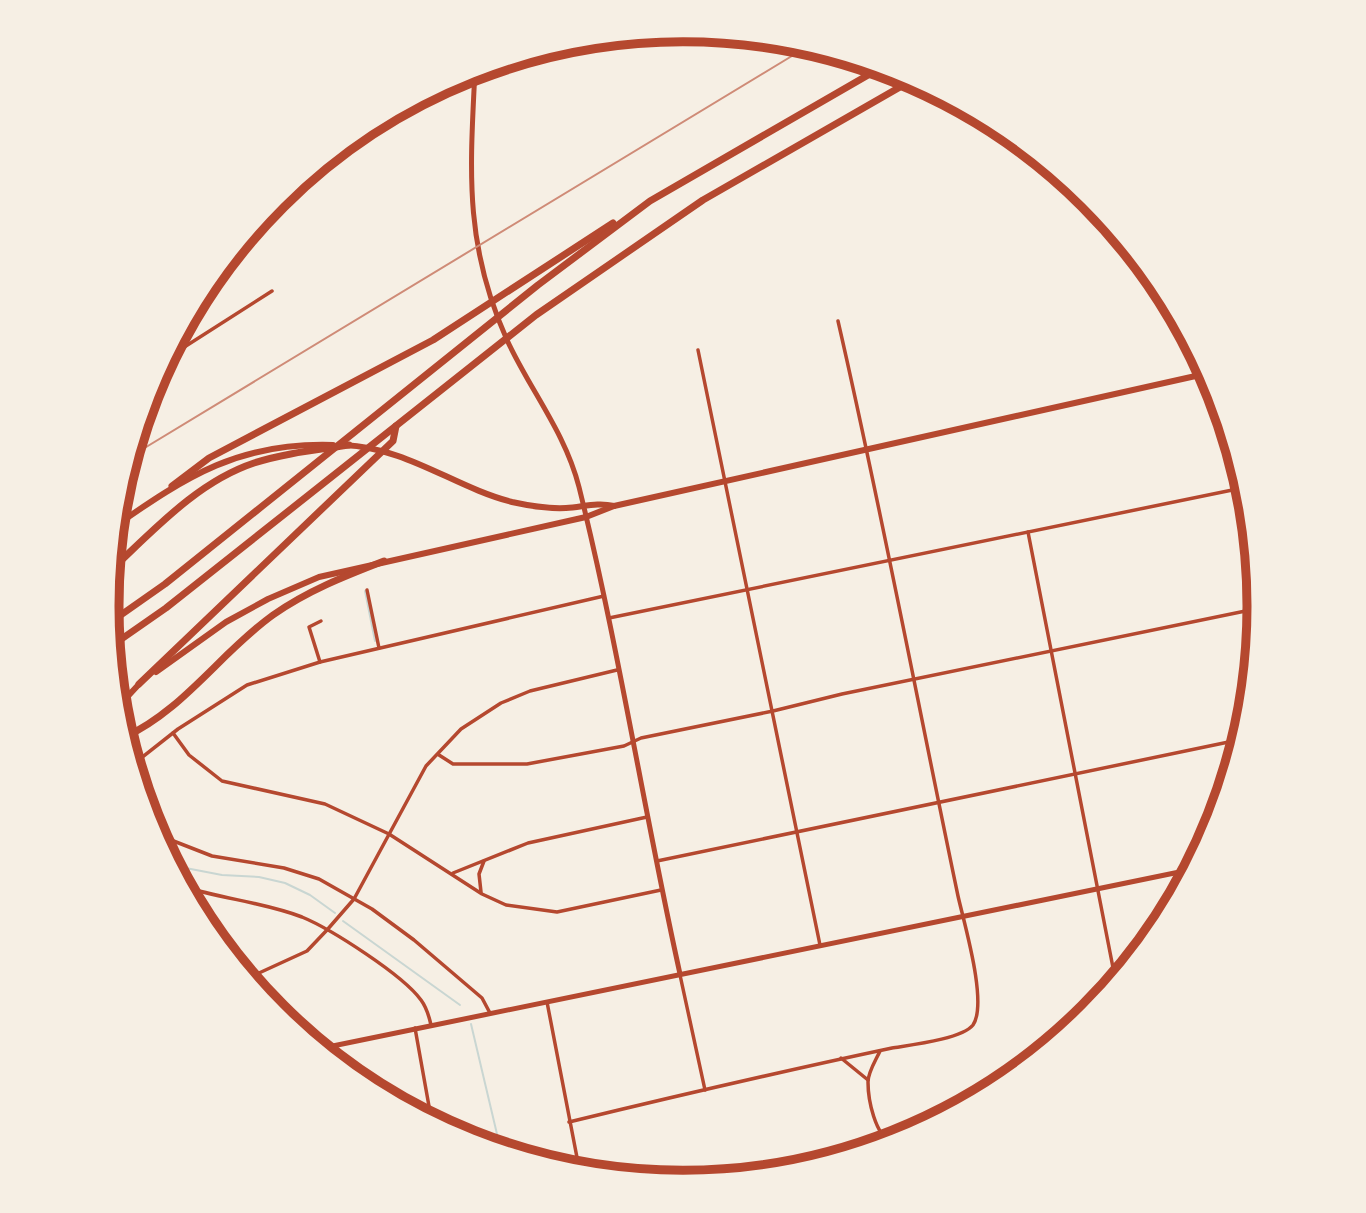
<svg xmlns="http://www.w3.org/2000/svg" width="1366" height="1213" font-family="'Archivo Narrow',sans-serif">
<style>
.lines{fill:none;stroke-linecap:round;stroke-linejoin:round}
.stream{stroke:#c9d6d2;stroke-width:2}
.minor{stroke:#b5482f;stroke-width:3.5}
.tertiary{stroke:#b5482f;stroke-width:5}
.primary{stroke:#b5482f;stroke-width:6}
.motorway{stroke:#b5482f;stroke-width:7}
.rail{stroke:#cf8b77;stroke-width:2}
.rim{fill:none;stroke:#b5482f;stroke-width:9}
</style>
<rect width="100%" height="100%" fill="#f6efe4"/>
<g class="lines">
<g class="stream">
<polyline points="365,591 375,641"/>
<polyline points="170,865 222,875 259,877 285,883 310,895 335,913"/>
<polyline points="343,921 460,1005"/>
<polyline points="471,1024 501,1151"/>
<path d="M721 1179C745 1170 766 1161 790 1173"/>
</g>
<g class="minor">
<polyline points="698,350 820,945"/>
<polyline points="164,360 272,291"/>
<polyline points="1028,532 1116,983"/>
<polyline points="367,590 379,648"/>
<polyline points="609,618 1247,487"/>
<polyline points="320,662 309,627 321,621"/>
<polyline points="173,733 189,755 222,781 325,804 389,834 482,894 506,905 557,912 661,890"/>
<polyline points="439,755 453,764 527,764 624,746 641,738 773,711 842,694 1260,608"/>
<polyline points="131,766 178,729 247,685 320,662 604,596"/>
<polyline points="153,833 212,856 284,868 319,879 372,909 414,940 482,998 490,1013"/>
<polyline points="657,861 1243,739"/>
<polyline points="453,873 528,843 647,817"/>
<path d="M182 886C221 899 263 902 302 917 331 929 403 975 421 1000 427 1008 429 1016 431 1025"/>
<polyline points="481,892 479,874 484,861"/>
<polyline points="680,975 705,1090"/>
<polyline points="244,976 259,973 307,951 327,930 354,899 426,766 461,729 501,703 530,691 617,670"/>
<polyline points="547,1002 580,1173"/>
<polyline points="415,1028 432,1123"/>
<path d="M880 1051C876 1060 868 1072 868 1082 868 1100 875 1135 892 1143"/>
<polyline points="841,1058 868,1080"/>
<path d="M569 1122C676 1096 784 1071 892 1048 910 1045 962 1039 973 1025 988 1003 964 923 958 896 918 705 882 512 838 321"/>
</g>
<g class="tertiary">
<path d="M475 70C470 171 464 244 507 340 530 390 565 432 579 487 619 648 644 812 680 974"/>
<polyline points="318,1049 1194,869"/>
</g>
<g class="primary">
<path d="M344 445C408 448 454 487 512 502 530 506 547 509 566 508 583 507 597 502 614 506"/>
<path d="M114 527C188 475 240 442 333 445"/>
<polyline points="156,672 226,622 268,599 319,577 586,517 614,506 1209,373"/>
<polyline points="116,709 141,682"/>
</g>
<g class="motorway">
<polyline points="172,486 209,458 433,340 613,223"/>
<path d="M110 571C153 531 197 482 254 463 285 453 317 450 349 445"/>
<polyline points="108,624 165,584 538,285 650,201 882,67"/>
<polyline points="110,647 166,608 536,315 703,200 914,79"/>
<polyline points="139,684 393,441 396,426"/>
<path d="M123 738C184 710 220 653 273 615 307 591 345 576 384 561"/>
</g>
<polyline class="rail" points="128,458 810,45"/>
</g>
<path d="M0 0H1366V1213H0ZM119 606a564 564 0 1 1 1128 0a564 564 0 1 1-1128 0Z" fill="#f6efe4" fill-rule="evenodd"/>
<path class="rim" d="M119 606a564 564 0 1 1 1128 0a564 564 0 1 1-1128 0Z"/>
</svg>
